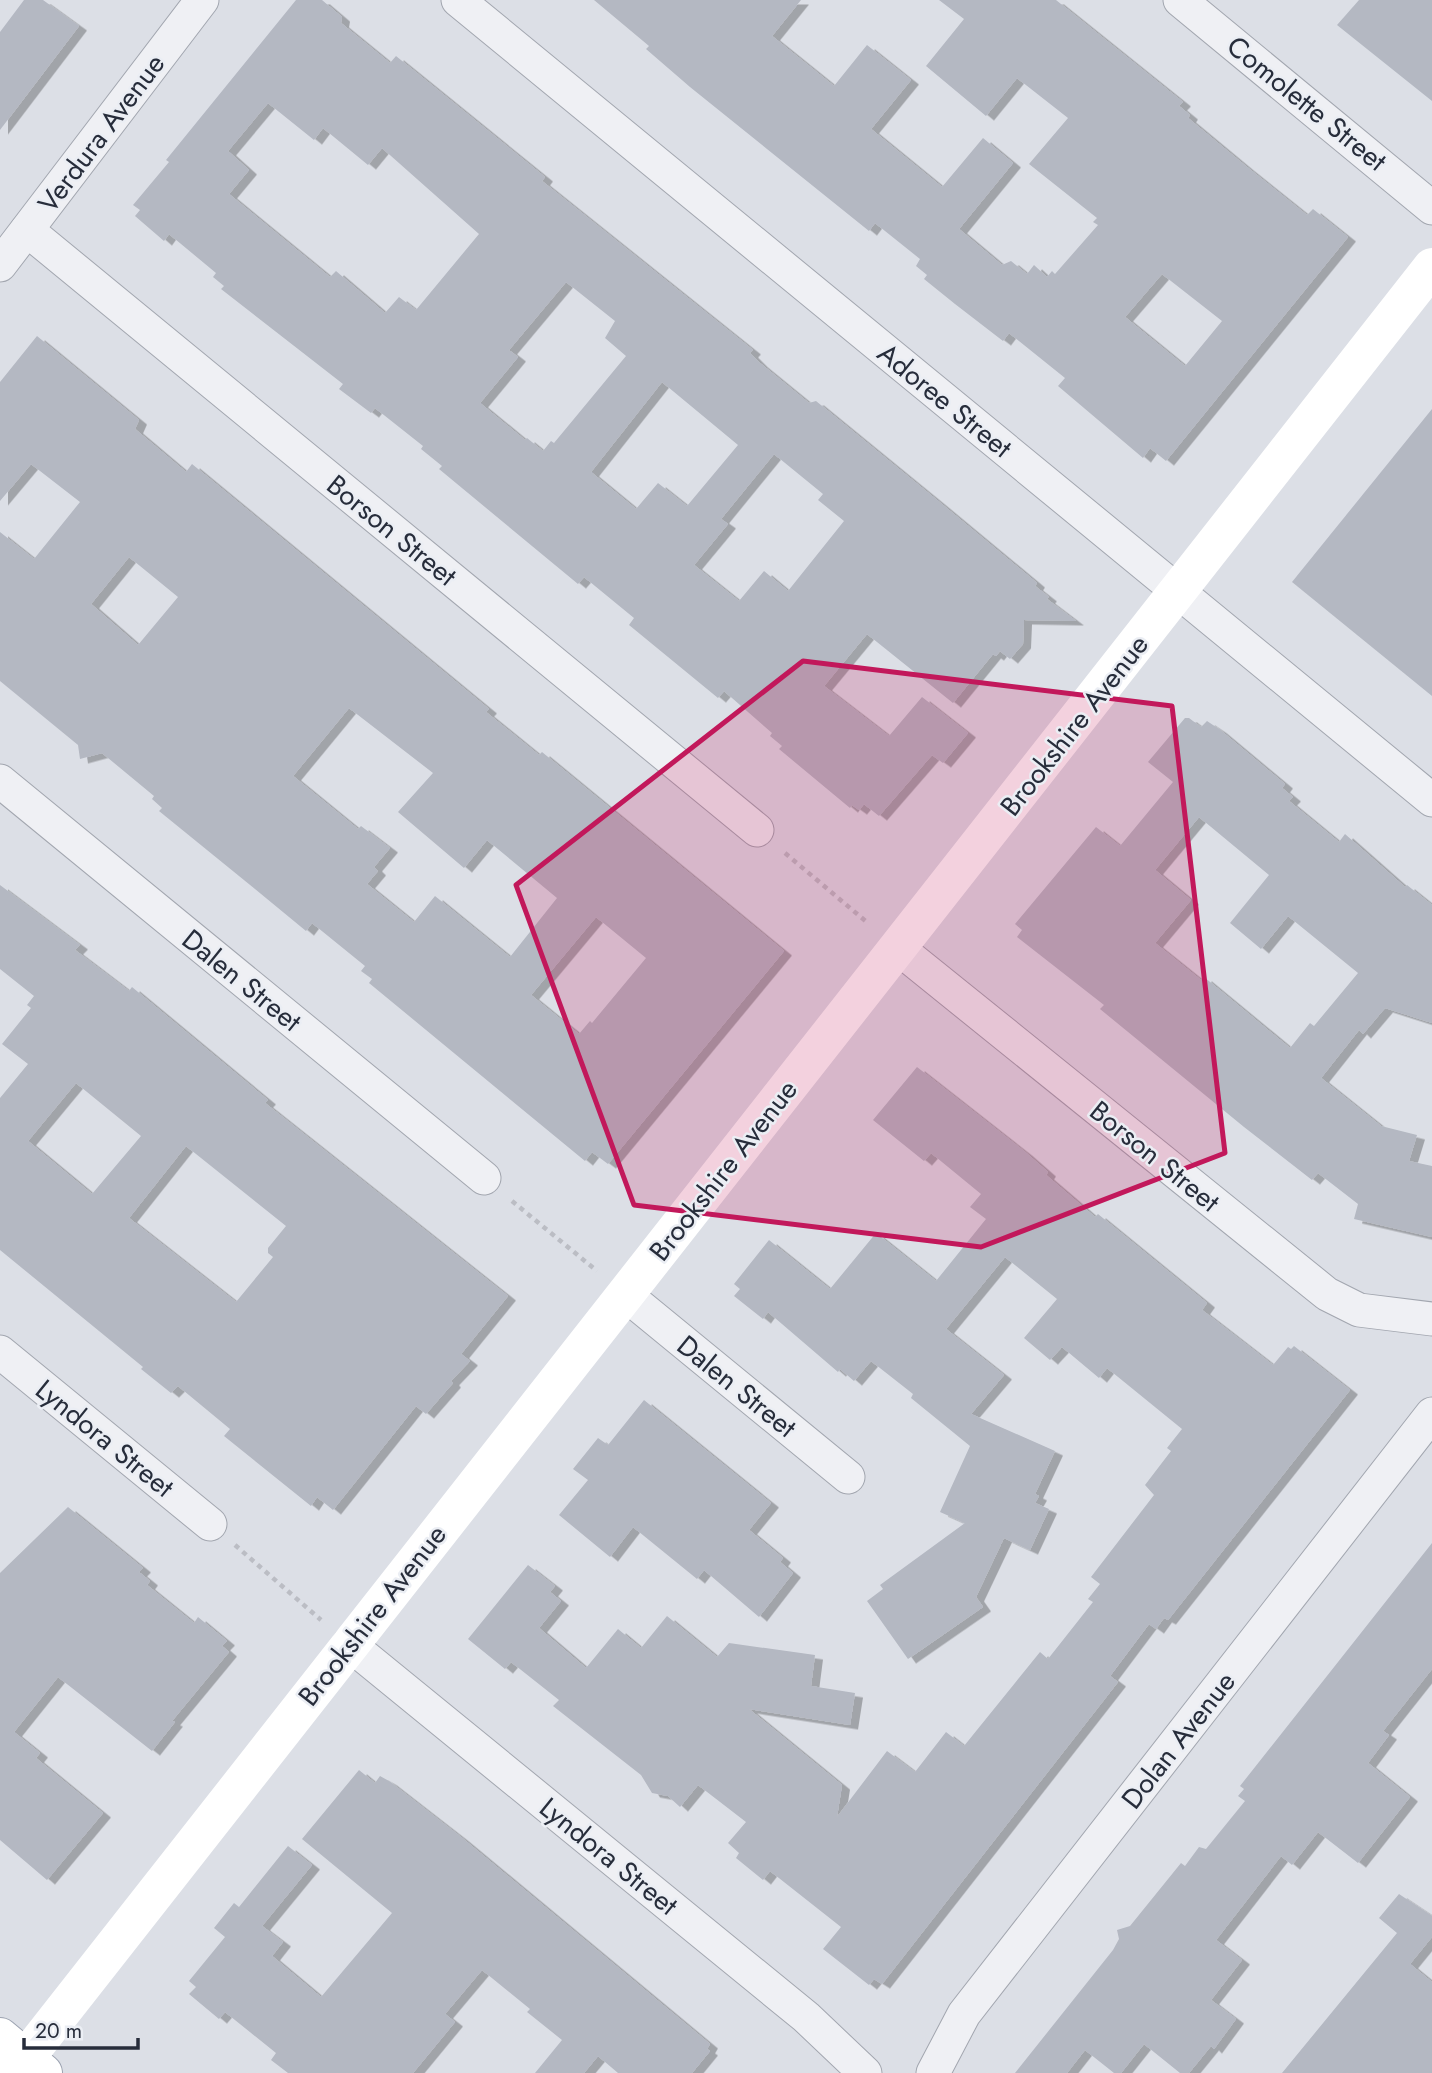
<svg xmlns="http://www.w3.org/2000/svg" width="1432" height="2073" font-family="Jost,sans-serif">
<style>
.building{fill:#b4b8c2;fill-rule:evenodd;filter:url(#shadow)}
.lines{fill:none;stroke-linecap:round;stroke-linejoin:round}
.street-casing{stroke:#a2a6af;stroke-width:35}
.primary-casing{stroke:#9ca3b1;stroke-width:40}
.path{stroke:#bbbdc4;stroke-width:4.5;stroke-dasharray:5 5;stroke-linecap:butt}
.street{stroke:#eff0f4;stroke-width:33}
.secondary{stroke:#fff;stroke-width:38}
.primary{stroke:#fff;stroke-width:38}
.marked{fill:#c2185b;fill-opacity:0.2;stroke:#c2185b;stroke-width:5;stroke-linejoin:round}
.labels{text-anchor:middle;stroke-width:5;stroke-linejoin:round;paint-order:stroke}
.street-label{font-size:28px;fill:#272d3b;stroke:#ebeef4}
</style>
<defs>
<filter id="shadow"><feDropShadow dx="8" dy="4.5" stdDeviation="0" flood-color="#0004"/></filter>
</defs>
<rect width="100%" height="100%" fill="#dcdfe6"/>
<g class="building">
<polygon points="24,0 43,0 79,26 0,130 0,32"/>
<path d="M296 0H322L342 17 341 23 390 63 396 56 545 177 542 181 753 350 750 353 760 363 809 403 816 401 937 500 1037 583 1035 586 1049 597 1047 599 1076 621 1024 620 1023 644 1010 659 1000 651 996 656 993 654 953 703 867 634 824 686 889 736 922 697 968 733 943 763 932 755 879 816 864 804 859 810 852 805 850 808 779 749 782 746 770 736 772 733 724 691 718 698 629 625 634 618 584 577 578 584 439 469 442 466 421 449 423 446 375 408 371 413 339 389 343 384 221 289 224 286 213 277 216 273 169 234 164 241 135 216 140 210 133 205 169 162 166 160ZM268 103 314 140 323 128 368 165 382 148 479 234 416 310 399 297 385 313 336 271 330 277 229 194 249 170 228 151ZM566 282 615 321 605 338 626 356 554 443 551 441 543 451 527 438 525 440 480 403 518 357 509 350ZM662 382 738 445 687 506 658 483 636 509 591 472ZM774 454 823 494 818 500 844 521 788 591 764 571 739 601 694 565 728 524 721 519Z"/>
<path d="M594 0H801L772 36 834 86 867 45 911 80 871 129 942 187 983 138 1013 163 959 229 1002 265 1011 261 1027 274 1034 265 1047 277 1052 271 1055 274 1098 225 1093 222 1097 218 1029 164 1068 118 1017 78 986 116 926 66 964 19 939 0H1056L1183 102 1179 106 1190 115 1188 118 1247 167 1307 215 1313 209 1348 237 1166 461 1150 448 1143 458 1058 386 1065 378 1009 333 1003 341 955 304 924 279 927 275 916 266 920 259 875 223 869 231 690 87 646 49 649 46ZM1162 274 1222 321 1185 366 1125 317Z"/>
<polygon points="1359,0 1432,0 1432,101 1337,25"/>
<path d="M37 336 139 420 135 429 186 472 192 464 489 709 486 712 539 755 542 752 784 951 608 1164 592 1152 585 1161 369 983 372 979 361 971 365 966 312 923 306 931 255 889 159 811 162 808 152 799 154 796 102 753 80 759 78 745 0 681V532L34 559 80 502 31 464 0 501V382ZM129 557 178 597 138 645 91 604ZM349 708 433 773 398 812 464 868 487 840 557 898 510 957 435 896 414 922 367 884 378 871 374 867 390 848 361 826 358 829 293 776ZM596 917 646 958 592 1023 590 1021 579 1034 531 995Z"/>
<polygon points="1432,409 1432,696 1292,582"/>
<path d="M1185 718H1189L1201 727 1207 721 1219 729 1285 784 1282 788 1293 797 1289 801 1339 842 1345 834 1405 887 1407 885 1432 905V1023L1385 1008 1363 1034 1359 1030 1321 1078 1381 1126 1417 1135 1409 1161 1432 1166V1237L1354 1219 1358 1204 1318 1173 1312 1180 1244 1127 1100 1009 1104 1005 1017 937 1022 930 1015 924 1096 827 1120 846 1173 782 1148 762ZM1199 817 1269 875 1230 923 1261 949 1288 916 1358 973 1314 1026 1310 1023 1290 1048 1204 977 1201 980 1155 943 1191 900 1155 870Z"/>
<path d="M0 885 80 945 75 950 129 991 132 987 268 1100 265 1103 508 1296 461 1354 470 1361 451 1381 453 1383 426 1414 416 1406 333 1510 317 1497 311 1506 224 1436 230 1429 178 1386 171 1393 141 1369 143 1367 0 1250V1098L28 1064 2 1044 31 1008 27 1005 34 996 0 969ZM76 1083 141 1136 92 1194 28 1141ZM186 1146 286 1226 268 1248V1253L273 1257 236 1302 129 1218Z"/>
<polygon points="917,1067 1024,1151 1048,1172 1046,1175 1095,1217 1098,1214 1207,1303 1202,1310 1273,1365 1288,1347 1291,1349 1294,1346 1350,1390 1168,1620 1164,1618 1156,1629 1149,1624 1110,1676 1118,1682 882,1984 874,1979 869,1985 823,1949 841,1927 770,1871 763,1880 736,1858 739,1853 728,1843 746,1822 698,1785 680,1807 668,1796 652,1793 641,1775 553,1706 559,1700 511,1662 505,1669 468,1639 528,1565 555,1586 550,1592 561,1601 539,1628 586,1668 618,1629 641,1648 667,1616 717,1657 729,1643 815,1655 811,1686 855,1693 850,1725 749,1709 842,1785 837,1817 887,1751 915,1772 946,1732 964,1746 1040,1652 1048,1659 1093,1602 1088,1599 1100,1584 1091,1577 1154,1495 1145,1485 1171,1451 1167,1448 1182,1429 1107,1368 1099,1378 1062,1347 1050,1360 1024,1338 1057,1299 1005,1257 946,1329 1004,1375 971,1414 1055,1451 1035,1494 1039,1496 1035,1503 1049,1509 1030,1550 1004,1538 976,1597 983,1607 908,1659 867,1601 883,1589 880,1585 965,1523 940,1512 970,1446 911,1398 913,1394 871,1361 854,1381 840,1369 838,1372 768,1312 763,1319 734,1296 740,1289 734,1284 769,1240 830,1289 876,1233 936,1281 986,1219 970,1207 981,1194 931,1153 924,1161 873,1120"/>
<polygon points="644,1400 771,1503 749,1530 783,1558 780,1562 793,1573 759,1617 704,1570 697,1579 633,1527 610,1557 559,1515 588,1480 573,1469 598,1438 608,1445"/>
<polygon points="68,1507 143,1568 139,1572 150,1581 147,1585 194,1623 198,1617 227,1641 222,1646 229,1652 172,1721 175,1722 152,1751 58,1677 14,1732 40,1753 36,1758 103,1813 47,1880 0,1840 0,1573"/>
<polygon points="1432,1543 1432,1669 1383,1731 1389,1735 1368,1763 1410,1797 1358,1863 1318,1832 1292,1865 1281,1856 1216,1940 1242,1960 1211,2000 1236,2019 1214,2049 1211,2046 1189,2073 1180,2073 1144,2044 1121,2073 1114,2073 1085,2050 1067,2073 1015,2073 1113,1950 1119,1939 1117,1930 1130,1926 1181,1863 1185,1866 1199,1847 1206,1849 1245,1801 1238,1796 1244,1789 1240,1786"/>
<polygon points="359,1770 375,1783 380,1776 389,1781 461,1837 710,2044 707,2049 710,2051 692,2073 618,2073 598,2056 584,2073 535,2073 562,2040 527,2012 530,2009 482,1970 445,2014 455,2022 413,2073 288,2073 271,2060 276,2053 225,2012 219,2019 189,1994 196,1987 189,1981 225,1937 214,1928 234,1903 239,1907 288,1846 312,1865 262,1926 283,1942 272,1956 321,1997 392,1913 302,1839"/>
<polygon points="1399,1894 1432,1916 1432,1937 1410,1964 1432,1982 1432,2073 1282,2073 1397,1933 1379,1918"/>
</g>
<g class="lines">
<g class="street-casing">
<g id="street">
<polyline points="458,0 1432,800"/>
<polyline points="1180,0 1432,208"/>
<polyline points="27,230 757,830"/>
<polyline points="0,265 202,0"/>
<polyline points="0,781 484,1178"/>
<polyline points="898,948 1327,1294 1359,1310 1432,1319"/>
<polyline points="626,1295 848,1477"/>
<polyline points="0,1352 210,1524"/>
<polyline points="349,1644 806,2017 865,2073"/>
<polyline points="933,2073 964,2014 1432,1414"/>
</g>
</g>
<g class="primary-casing">
<polyline id="primary" points="0,2037 43,2073"/>
</g>
<g class="path">
<polyline points="785,853 869,924"/>
<polyline points="512,1201 597,1271"/>
<polyline points="235,1545 321,1620"/>
</g>
<use href="#street" class="street"/>
<polyline class="secondary" points="14,2073 1432,267"/>
<use href="#primary" class="primary"/>
</g>
<path class="marked" d="M803 661 1172 706 1225 1153 981 1247 634 1205 516 885Z"/>
<g class="labels">
<g class="street-label">
<text transform="translate(1307 103) rotate(39)" y="10">Comolette Street</text>
<text transform="translate(101 133) rotate(-53)" y="10">Verdura Avenue</text>
<text transform="translate(945 400) rotate(39)" y="10">Adoree Street</text>
<text transform="translate(392 530) rotate(39)" y="10">Borson Street</text>
<text transform="translate(1074 725) rotate(-52)" y="10">Brookshire Avenue</text>
<text transform="translate(242 980) rotate(39)" y="10">Dalen Street</text>
<text transform="translate(1155 1156) rotate(39)" y="10">Borson Street</text>
<text transform="translate(723 1170) rotate(-52)" y="10">Brookshire Avenue</text>
<text transform="translate(737 1386) rotate(39)" y="10">Dalen Street</text>
<text transform="translate(105 1438) rotate(39)" y="10">Lyndora Street</text>
<text transform="translate(372 1615) rotate(-52)" y="10">Brookshire Avenue</text>
<text transform="translate(1178 1740) rotate(-52)" y="10">Dolan Avenue</text>
<text transform="translate(609 1856) rotate(39)" y="10">Lyndora Street</text>
</g>
</g>
<path d="M24 2038v10h114v-10" fill="none" stroke="#272d3b" stroke-width="3.5"/>
<text x="35" y="2038" font-size="21" fill="#272d3b" stroke="#ebeef4" stroke-width="5" paint-order="stroke">20 m</text>
</svg>
